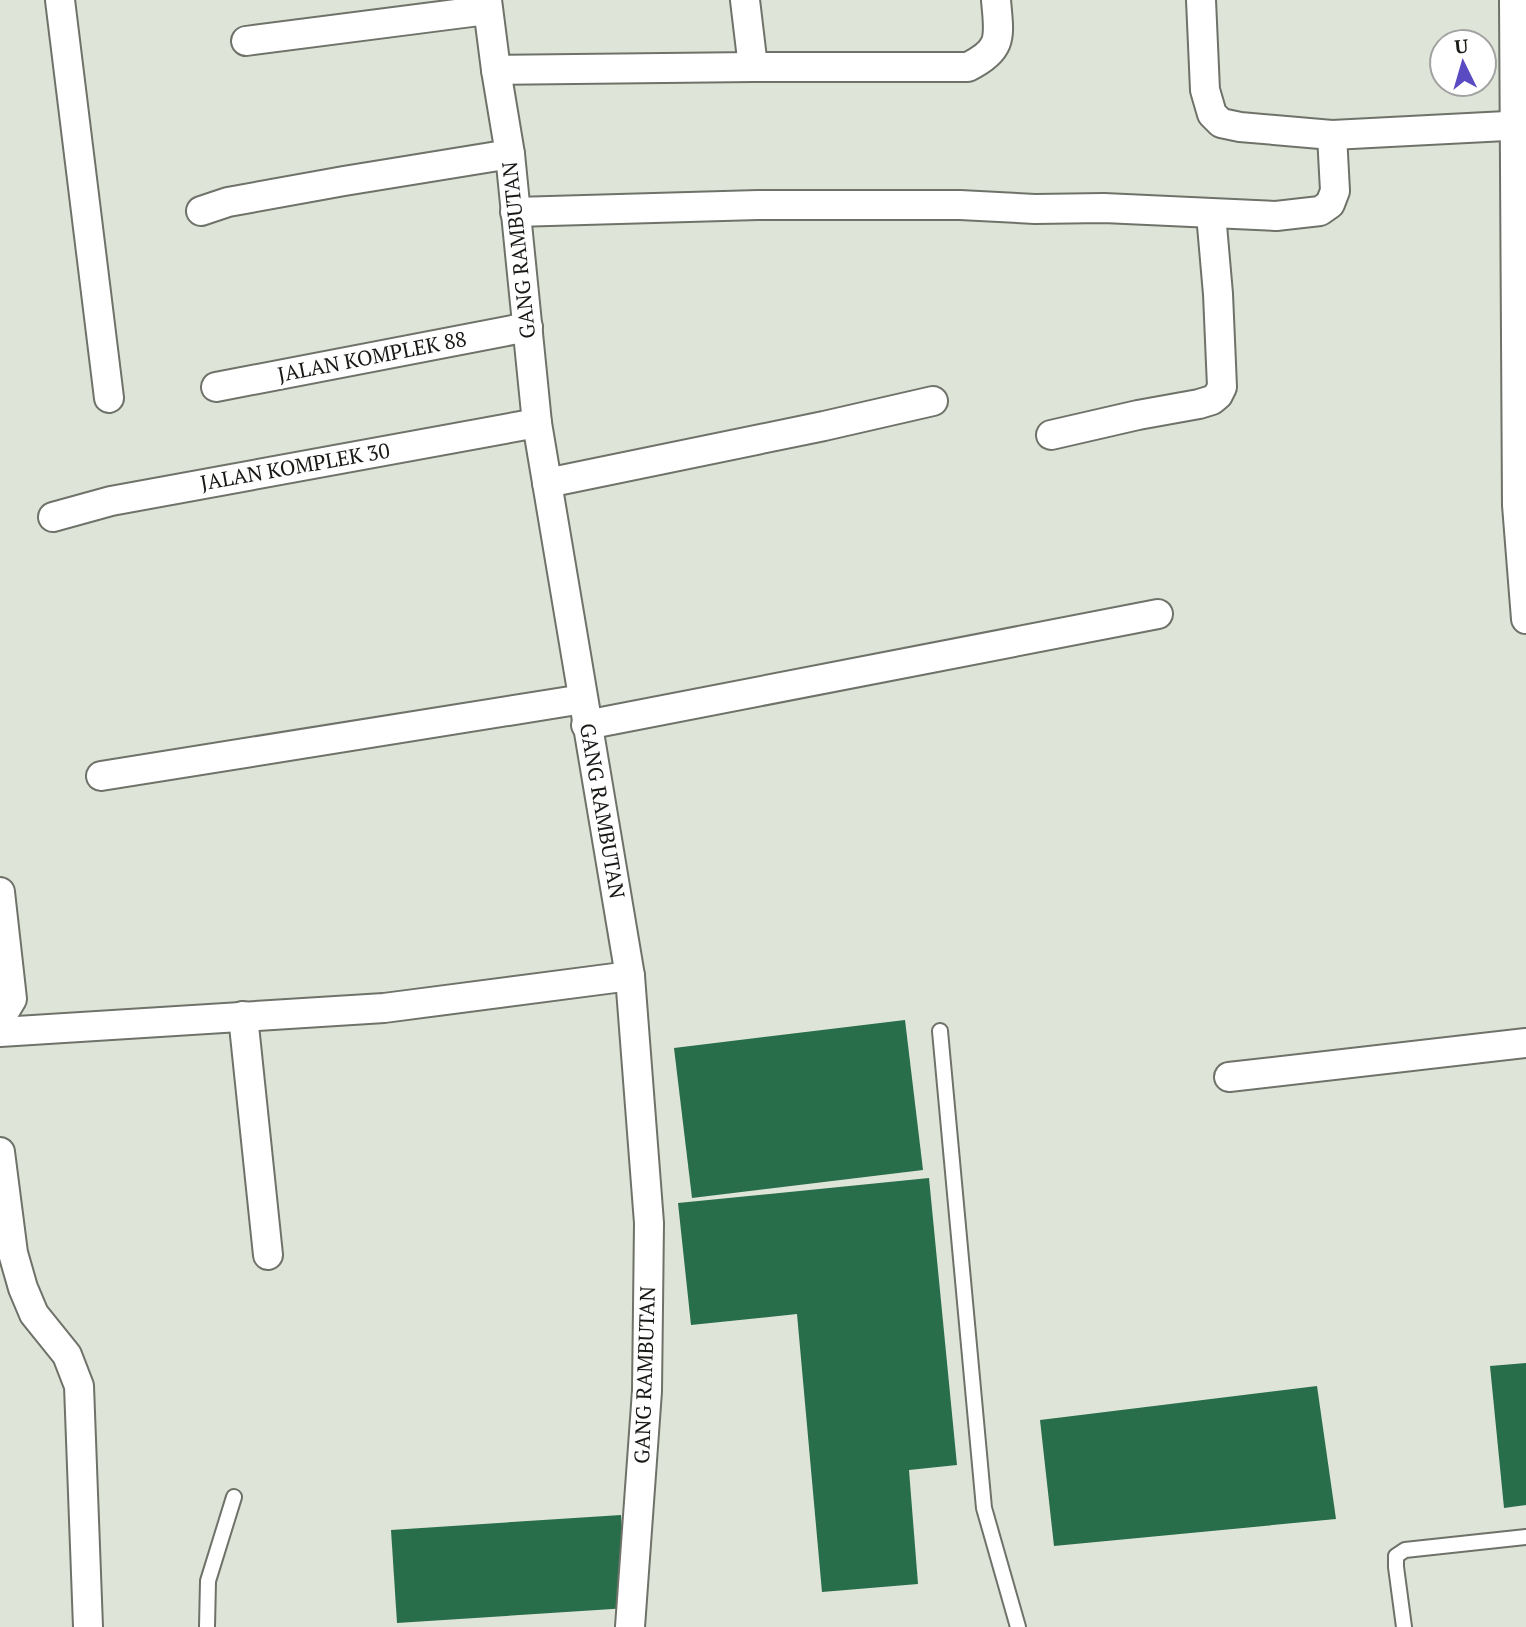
<svg xmlns="http://www.w3.org/2000/svg" width="1526" height="1627" font-family="'PT Serif',serif">
<style>
.building{fill:#286e4a}
.lines{fill:none;stroke-linecap:round;stroke-linejoin:round}
.lane-casing{stroke:#6e7269;stroke-width:18}
.street-casing{stroke:#6e7269;stroke-width:32}
.lane{stroke:#fff;stroke-width:14}
.street{stroke:#fff;stroke-width:28}
.labels{text-anchor:middle;stroke-width:7;stroke-linejoin:round;paint-order:stroke}
.street-label{font-size:21px;fill:#171915;stroke:#fff}
</style>
<rect width="100%" height="100%" fill="#dfe4d8"/>
<g class="building">
<polygon points="905,1020 923,1170 692,1198 674,1048"/>
<polygon points="929,1178 957,1465 909,1470 918,1584 822,1592 797,1314 691,1325 678,1203"/>
<polygon points="1526,1363 1526,1505 1504,1508 1490,1366"/>
<polygon points="1317,1386 1336,1519 1054,1546 1040,1420"/>
<polygon points="621,1515 628,1608 397,1623 391,1530"/>
</g>
<g class="lines">
<g class="lane-casing">
<g id="lane">
<polyline points="940,1031 984,1508 1018,1627"/>
<polyline points="207,1627 208,1581 234,1497"/>
<polyline points="1404,1627 1396,1567 1396,1556 1405,1550 1526,1537"/>
</g>
</g>
<g class="street-casing">
<g id="street">
<polyline points="60,0 109,398"/>
<polyline points="487,0 496,70 510,154 537,423 630,976 649,1223 647,1391 630,1627"/>
<polyline points="745,0 753,67"/>
<polyline points="1201,0 1205,90 1212,114 1221,123 1240,127 1332,135 1526,125"/>
<polyline points="1514,0 1517,505 1526,619"/>
<polyline points="246,41 487,10"/>
<path d="M496 70 753 67H968C1004 49 999 36 996 0"/>
<polyline points="201,211 228,202 344,181 510,154"/>
<polyline points="515,212 758,205 960,205 1035,209 1104,208 1276,216 1320,211 1330,204 1335,191 1332,135"/>
<polyline points="216,387 528,327"/>
<polyline points="1051,435 1138,415 1199,404 1212,400 1218,395 1222,387 1218,294 1211,214"/>
<polyline points="547,483 824,426 933,401"/>
<polyline points="53,517 111,501 537,423"/>
<polyline points="586,725 1158,614"/>
<polyline points="101,776 583,699"/>
<polyline points="0,892 12,999 0,1019"/>
<polyline points="243,1016 268,1255"/>
<polyline points="0,1032 384,1008 630,976"/>
<polyline points="1229,1077 1526,1043"/>
<polyline points="0,1152 13,1253 23,1288 34,1314 67,1355 79,1386 88,1627"/>
</g>
</g>
<use href="#lane" class="lane"/>
<use href="#street" class="street"/>
</g>
<g class="labels">
<g class="street-label">
<text transform="translate(519 250) rotate(-96)" y="7">GANG RAMBUTAN</text>
<text transform="translate(372 357) rotate(-11)" y="7">JALAN KOMPLEK 88</text>
<text transform="translate(295 467) rotate(-10)" y="7">JALAN KOMPLEK 30</text>
<text transform="translate(602 811) rotate(80)" y="7">GANG RAMBUTAN</text>
<text transform="translate(645 1375) rotate(-88)" y="7">GANG RAMBUTAN</text>
</g>
</g>
<g transform="translate(1463 63) rotate(355)"><circle r="33" fill="#ffffff" stroke="#a2a3a1" stroke-width="2"/>
<path d="M0-5L12 26L0 18L-12 26Z" fill="#5a4bc3"/>
<text y="-10" font-size="19" font-weight="bold" text-anchor="middle" fill="#171915">U</text>
</g>
</svg>
